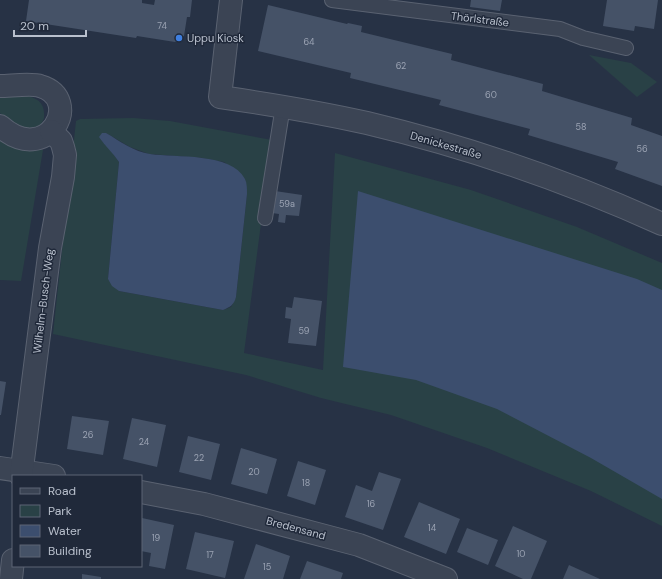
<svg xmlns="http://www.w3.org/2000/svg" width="662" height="579" font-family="'DM Sans',sans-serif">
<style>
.green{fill:#294146;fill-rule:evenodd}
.water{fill:#3c4e6e}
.building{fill:#455267}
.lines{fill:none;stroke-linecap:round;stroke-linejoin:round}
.service-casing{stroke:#5a6271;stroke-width:16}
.minor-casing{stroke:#5a6271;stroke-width:24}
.service{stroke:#3b4454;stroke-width:14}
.minor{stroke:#3b4454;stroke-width:22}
.shop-dot{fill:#3f7fe0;stroke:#20293a;stroke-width:1.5}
.labels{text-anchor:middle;stroke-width:3;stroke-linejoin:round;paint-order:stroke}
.number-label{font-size:9px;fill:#9ca4b4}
.street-label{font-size:11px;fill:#b9c0cd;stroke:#20293a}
.poi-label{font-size:11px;fill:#b9c0cd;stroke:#20293a;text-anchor:start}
</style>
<rect width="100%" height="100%" fill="#273245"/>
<g class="green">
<polygon points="589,55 631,63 657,82 637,97"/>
<path d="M0 93C14 95 44 92 44 113 45 120 42 124 36 129L16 128 0 113Z"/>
<path d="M133 118 170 121 272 140 244 353 323 370 335 153 471 190 577 227 662 263V526L591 491 487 448 391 415 321 398 246 375 53 334 76 121 80 119ZM106 133 130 147 149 154 202 158 224 162 245 179 247 194 236 297 231 307 223 310 119 291 108 279 119 162 112 152 102 141Z"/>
<polygon points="0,135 43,150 21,281 0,280"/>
</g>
<g class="water">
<path d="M102 133H106C120 141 134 152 150 154 176 158 231 152 245 179 247 183 247 189 247 194L236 297C234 305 230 307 223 310L119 291 112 286 108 279 119 162C113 153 105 146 99 137Z"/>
<polygon points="358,191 637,279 662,290 662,499 591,458 497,409 416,380 343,367"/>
</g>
<g class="building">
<polygon points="29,0 142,0 142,3 154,5 155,0 192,0 190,17 187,17 184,36 175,42 137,36 136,38 26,21"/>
<polygon points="471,0 502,0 500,11 470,7"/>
<polygon points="607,0 658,0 654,29 635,26 634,31 603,26"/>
<polygon points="268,5 347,24 348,23 362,26 361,32 452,54 451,60 543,84 542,91 632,118 631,125 662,136 662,186 615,169 618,162 528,135 530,129 439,105 441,100 350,78 351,73 258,51"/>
<polygon points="275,191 302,195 299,216 286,215 285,223 278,222 279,214 272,213"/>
<polygon points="294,297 322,301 316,346 288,343 291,319 285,318 286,307 292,308"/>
<polygon points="0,381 6,382 1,415 0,415"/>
<polygon points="72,416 109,421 103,455 67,449"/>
<polygon points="132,418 166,425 157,467 123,459"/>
<polygon points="188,436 220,444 211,480 179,472"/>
<polygon points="241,448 277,459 267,494 231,484"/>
<polygon points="298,461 326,470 315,505 287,496"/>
<polygon points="379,472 401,479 383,530 345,517 356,485 372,491"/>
<polygon points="419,502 460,519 446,554 404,537"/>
<polygon points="142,518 174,525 165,569 149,566 151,553 141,551 141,525"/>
<polygon points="513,526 547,541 531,579 523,579 495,566"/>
<polygon points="467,528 498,540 488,565 457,552"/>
<polygon points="195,532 234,541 225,578 186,569"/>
<polygon points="256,544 290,556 283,579 244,579"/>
<polygon points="307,561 343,573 341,579 300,579"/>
<polygon points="569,565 600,579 563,579"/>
<polygon points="82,574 101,577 101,579 82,579"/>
</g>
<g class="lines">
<g class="service-casing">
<g id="service">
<polyline points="332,0 560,29 583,38 626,48"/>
<polyline points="265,218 283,106"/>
</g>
</g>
<g class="minor-casing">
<g id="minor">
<path d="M231 0 220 97C269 104 318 112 367 123 468 147 567 181 662 224"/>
<path d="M0 86C10 86 32 83 40 86 85 99 47 168 0 126"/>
<polyline points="0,468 54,476"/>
<polyline points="21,476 50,248 63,177 65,155 63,147 61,141 51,131"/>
<polyline points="141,492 204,504 359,545 446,579"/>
<polyline points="11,579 13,560"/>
</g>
</g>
<use href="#service" class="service"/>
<use href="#minor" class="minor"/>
</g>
<circle class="shop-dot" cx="179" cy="38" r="4"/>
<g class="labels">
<g class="number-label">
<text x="162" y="29">74</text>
<text x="309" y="45">64</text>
<text x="401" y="69">62</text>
<text x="491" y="98">60</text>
<text x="581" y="130">58</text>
<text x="642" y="152">56</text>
<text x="287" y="207">59a</text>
<text x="304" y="334">59</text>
<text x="88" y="438">26</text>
<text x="144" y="445">24</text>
<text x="199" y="461">22</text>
<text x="254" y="475">20</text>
<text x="306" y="486">18</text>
<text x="371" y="507">16</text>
<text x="432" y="531">14</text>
<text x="156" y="541">19</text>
<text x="521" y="557">10</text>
<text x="210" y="558">17</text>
<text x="267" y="570">15</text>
</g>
<g class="street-label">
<text transform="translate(480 19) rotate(7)" y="4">Thörlstraße</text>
<text transform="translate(446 145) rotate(16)" y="4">Denickestraße</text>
<text transform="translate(43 301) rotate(-83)" y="4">Wilhelm-Busch-Weg</text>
<text transform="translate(296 528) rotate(15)" y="4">Bredensand</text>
</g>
<g class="poi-label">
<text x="187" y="42">Uppu Kiosk</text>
</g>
</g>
<rect x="12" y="475" width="130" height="92" fill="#20293a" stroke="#5d6575"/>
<rect x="20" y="488" width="20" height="6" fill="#3b4454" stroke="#5d6575"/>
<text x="48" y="495" font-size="12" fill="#b9c0cd">Road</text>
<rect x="20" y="505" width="20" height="12" fill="#294146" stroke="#5d6575"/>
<text x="48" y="515" font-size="12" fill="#b9c0cd">Park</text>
<rect x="20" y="525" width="20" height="12" fill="#3c4e6e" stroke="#5d6575"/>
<text x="48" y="535" font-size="12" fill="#b9c0cd">Water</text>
<rect x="20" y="545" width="20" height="12" fill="#455267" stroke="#5d6575"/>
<text x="48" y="555" font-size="12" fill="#b9c0cd">Building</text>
<path d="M14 30v6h72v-6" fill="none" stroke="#b9c0cd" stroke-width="2"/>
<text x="20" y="30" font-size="12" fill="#b9c0cd" stroke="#20293a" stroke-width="3" paint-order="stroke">20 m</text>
</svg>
